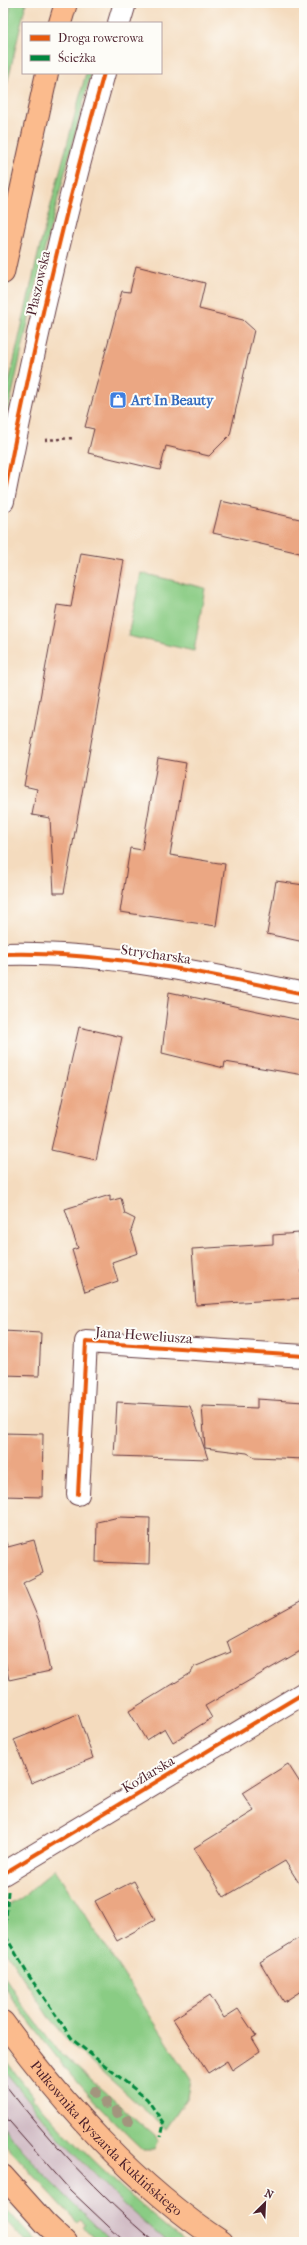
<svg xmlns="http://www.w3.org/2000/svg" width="307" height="2245" font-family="'IM FELL French Canon',serif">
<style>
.industrial{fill:#d2bdc6}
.green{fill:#8acc84;stroke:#6a7658}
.building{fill:#eba783}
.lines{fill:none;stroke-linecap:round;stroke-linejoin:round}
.minor-casing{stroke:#643b41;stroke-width:24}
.major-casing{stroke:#643b41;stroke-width:24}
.path{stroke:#643b41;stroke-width:2.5;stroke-dasharray:3 3;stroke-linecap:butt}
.minor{stroke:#fff;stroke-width:22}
.major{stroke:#fbbb8d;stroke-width:22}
.tram{stroke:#4a1f2b;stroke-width:1}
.quiet{stroke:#00873e;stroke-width:3;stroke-dasharray:6 3;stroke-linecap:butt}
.cycleway-casing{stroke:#fdfcf7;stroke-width:6}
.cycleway{stroke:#e8590c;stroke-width:4}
.tree{fill:#a3957e}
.labels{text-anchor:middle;stroke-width:4;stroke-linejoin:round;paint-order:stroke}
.street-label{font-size:14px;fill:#4a1f2b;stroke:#fdfcf7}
.shop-label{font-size:14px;font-weight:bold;fill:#366cbe;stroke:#fdfcf7;text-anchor:start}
</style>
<rect width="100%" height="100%" fill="#fdfcf7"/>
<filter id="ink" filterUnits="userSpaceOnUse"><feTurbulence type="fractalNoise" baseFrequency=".025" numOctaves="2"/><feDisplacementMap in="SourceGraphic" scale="8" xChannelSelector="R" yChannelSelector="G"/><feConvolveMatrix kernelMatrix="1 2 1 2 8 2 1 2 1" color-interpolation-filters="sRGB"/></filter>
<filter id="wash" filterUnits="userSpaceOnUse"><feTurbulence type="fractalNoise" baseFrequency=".012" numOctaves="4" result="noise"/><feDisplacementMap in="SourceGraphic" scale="16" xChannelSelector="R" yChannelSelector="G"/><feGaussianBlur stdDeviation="0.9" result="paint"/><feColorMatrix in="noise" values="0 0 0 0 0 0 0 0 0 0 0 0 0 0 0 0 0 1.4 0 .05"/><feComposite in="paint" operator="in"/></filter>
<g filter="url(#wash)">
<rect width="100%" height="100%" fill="#f4dbbe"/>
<g class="industrial">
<polygon points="3,3 11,3 3,57"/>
<polygon points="3,2069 43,2119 80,2160 124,2204 168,2242 112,2242 42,2172 3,2127"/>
</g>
<g class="green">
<polygon points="11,3 26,3 3,101 3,57"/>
<polygon points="86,73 91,73 44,252 3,434 3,409 39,250"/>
<polygon points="141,573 205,588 194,651 128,636"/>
<polygon points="55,1869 191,2079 188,2097 166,2129 72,2045 51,2021 3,1947 3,1908 20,1899"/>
<path d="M3 1974 20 2001 60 2053 156 2137 158 2141 154 2150H143C99 2108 65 2070 29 2021 19 2007 3 1991 3 1974Z"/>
<path d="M3 2057 34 2097 32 2098 36 2102 37 2101C82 2153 132 2200 186 2242H168L124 2204 62 2141 3 2069Z"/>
<polygon points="3,2127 42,2172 112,2242 99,2242 83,2227 85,2225 81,2220 78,2223 3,2142"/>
<polygon points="3,2206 37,2242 26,2242 3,2218"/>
</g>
<g id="blocks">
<g class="building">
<polygon points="136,266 205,283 199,309 243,320 254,330 230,435 209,456 166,446 160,470 88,453 94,429 85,427 122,291 130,292"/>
<polygon points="221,501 304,520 304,554 213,533"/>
<polygon points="81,553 124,560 64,893 54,893 50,818 32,815 37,789 24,786 57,605 71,607"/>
<polygon points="158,758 186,763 170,855 225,864 216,926 120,912 130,848 142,850"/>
<polygon points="276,881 304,885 304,942 267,934"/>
<polygon points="169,992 304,1021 304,1075 225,1062 224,1068 162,1053"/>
<polygon points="79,1027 122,1037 96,1160 51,1150"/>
<polygon points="110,1195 110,1201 121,1198 125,1214 135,1219 131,1231 138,1253 112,1262 118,1281 85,1292 72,1250 78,1248 65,1209"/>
<polygon points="299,1233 304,1298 196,1305 192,1249 273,1244 273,1235"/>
<polygon points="3,1331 41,1333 39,1376 3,1375"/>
<polygon points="257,1399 304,1402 304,1459 255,1457 247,1453 205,1448 202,1406 257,1408"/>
<polygon points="117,1402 190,1406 208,1459 114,1456"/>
<polygon points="3,1433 43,1434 42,1497 3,1496"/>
<polygon points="119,1517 150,1518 149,1564 96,1562 97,1522"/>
<polygon points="3,1536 8,1547 34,1540 43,1573 23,1583 40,1623 50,1671 9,1680 3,1651"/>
<polygon points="304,1599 304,1649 205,1706 212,1718 173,1742 165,1728 146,1740 129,1711 191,1673 194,1667 231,1652 227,1641"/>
<polygon points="78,1714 93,1758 31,1783 14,1740"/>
<polygon points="288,1764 304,1789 304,1891 285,1861 224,1897 194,1848 254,1811 242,1793"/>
<polygon points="134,1881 155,1920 117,1941 95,1901"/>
<polygon points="304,1935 304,1989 284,2002 260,1962"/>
<polygon points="210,1995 224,2018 238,2009 256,2036 252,2038 260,2051 232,2070 227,2061 208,2073 173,2019"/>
</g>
</g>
</g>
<g filter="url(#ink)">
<use href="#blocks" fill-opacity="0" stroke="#643b41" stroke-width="1"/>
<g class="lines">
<g class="minor-casing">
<g id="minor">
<polyline points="119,23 125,3"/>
<path d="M3 501C31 357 64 214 104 73"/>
<path d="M3 954C105 951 205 973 304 994"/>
<polyline points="78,1494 86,1342 304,1356"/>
<polyline points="3,1874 304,1693"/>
</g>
</g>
<g class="major-casing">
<g id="major">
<polyline points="60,23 66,3"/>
<polyline points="3,273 47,73"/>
<path id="s1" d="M3 2022C64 2105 135 2185 222 2242"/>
<polyline points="3,2176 46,2224 65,2242"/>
</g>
</g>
<polyline class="path" points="45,440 74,438"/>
<use href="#minor" class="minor"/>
<use href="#major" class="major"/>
<g class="tram">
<path d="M3 2082C48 2140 98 2194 154 2242"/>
<polyline points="3,2114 70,2190 125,2242"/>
</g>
<g class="quiet">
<polyline points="8,1891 5,1935 27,1973 73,2040 147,2099 164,2124 161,2137"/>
<polyline points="3,2233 11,2242"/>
</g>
<g class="cycleway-casing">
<g id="cycleway">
<path d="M3 501C31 357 64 214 104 73"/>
<path d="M3 954C105 951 205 973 304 994"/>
<polyline points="78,1494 86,1342 304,1356"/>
<polyline points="3,1874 304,1693"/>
</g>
</g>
<use href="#cycleway" class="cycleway"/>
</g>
<g class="tree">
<circle cx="95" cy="2092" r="6"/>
<circle cx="106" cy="2103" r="6"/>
<circle cx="117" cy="2112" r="6"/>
<circle cx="128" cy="2121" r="6"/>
</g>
</g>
<defs>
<g id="shop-square" transform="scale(0.9)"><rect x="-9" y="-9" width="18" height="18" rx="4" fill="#3f7fe0" stroke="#fdfcf7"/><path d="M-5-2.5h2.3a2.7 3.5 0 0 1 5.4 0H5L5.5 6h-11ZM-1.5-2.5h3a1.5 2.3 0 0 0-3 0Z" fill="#fff"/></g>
</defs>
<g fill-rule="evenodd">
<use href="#shop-square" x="118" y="400"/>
</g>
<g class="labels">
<g class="street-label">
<text transform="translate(38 283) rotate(-77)" y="5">Płaszowska</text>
<text transform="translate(156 954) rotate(8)" y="5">Strycharska</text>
<text transform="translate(144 1335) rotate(4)" y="5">Jana Heweliusza</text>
<text transform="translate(148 1774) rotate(-31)" y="5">Koźlarska</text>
<text dy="5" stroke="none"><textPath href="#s1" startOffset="156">Pułkownika Ryszarda Kuklińskiego</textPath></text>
</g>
<g class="shop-label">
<text x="131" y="405">Art In Beauty</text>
</g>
</g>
<rect width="307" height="2245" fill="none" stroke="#fdfcf7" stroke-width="16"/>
<rect x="22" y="22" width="140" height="52" fill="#fdfcf7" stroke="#b5a4a5"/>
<rect x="30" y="35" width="20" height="6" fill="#e8590c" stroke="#b5a4a5"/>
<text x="58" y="42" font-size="12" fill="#4a1f2b">Droga rowerowa</text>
<rect x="30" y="55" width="20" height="6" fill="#00873e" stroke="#b5a4a5"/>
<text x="58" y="62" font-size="12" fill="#4a1f2b">Ścieżka</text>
<g transform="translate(265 2203) rotate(24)" stroke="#fdfcf7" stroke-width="3" paint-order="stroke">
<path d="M0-3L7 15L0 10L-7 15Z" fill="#4a1f2b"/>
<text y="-6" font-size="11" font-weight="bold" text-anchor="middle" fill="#4a1f2b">N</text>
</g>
</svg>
